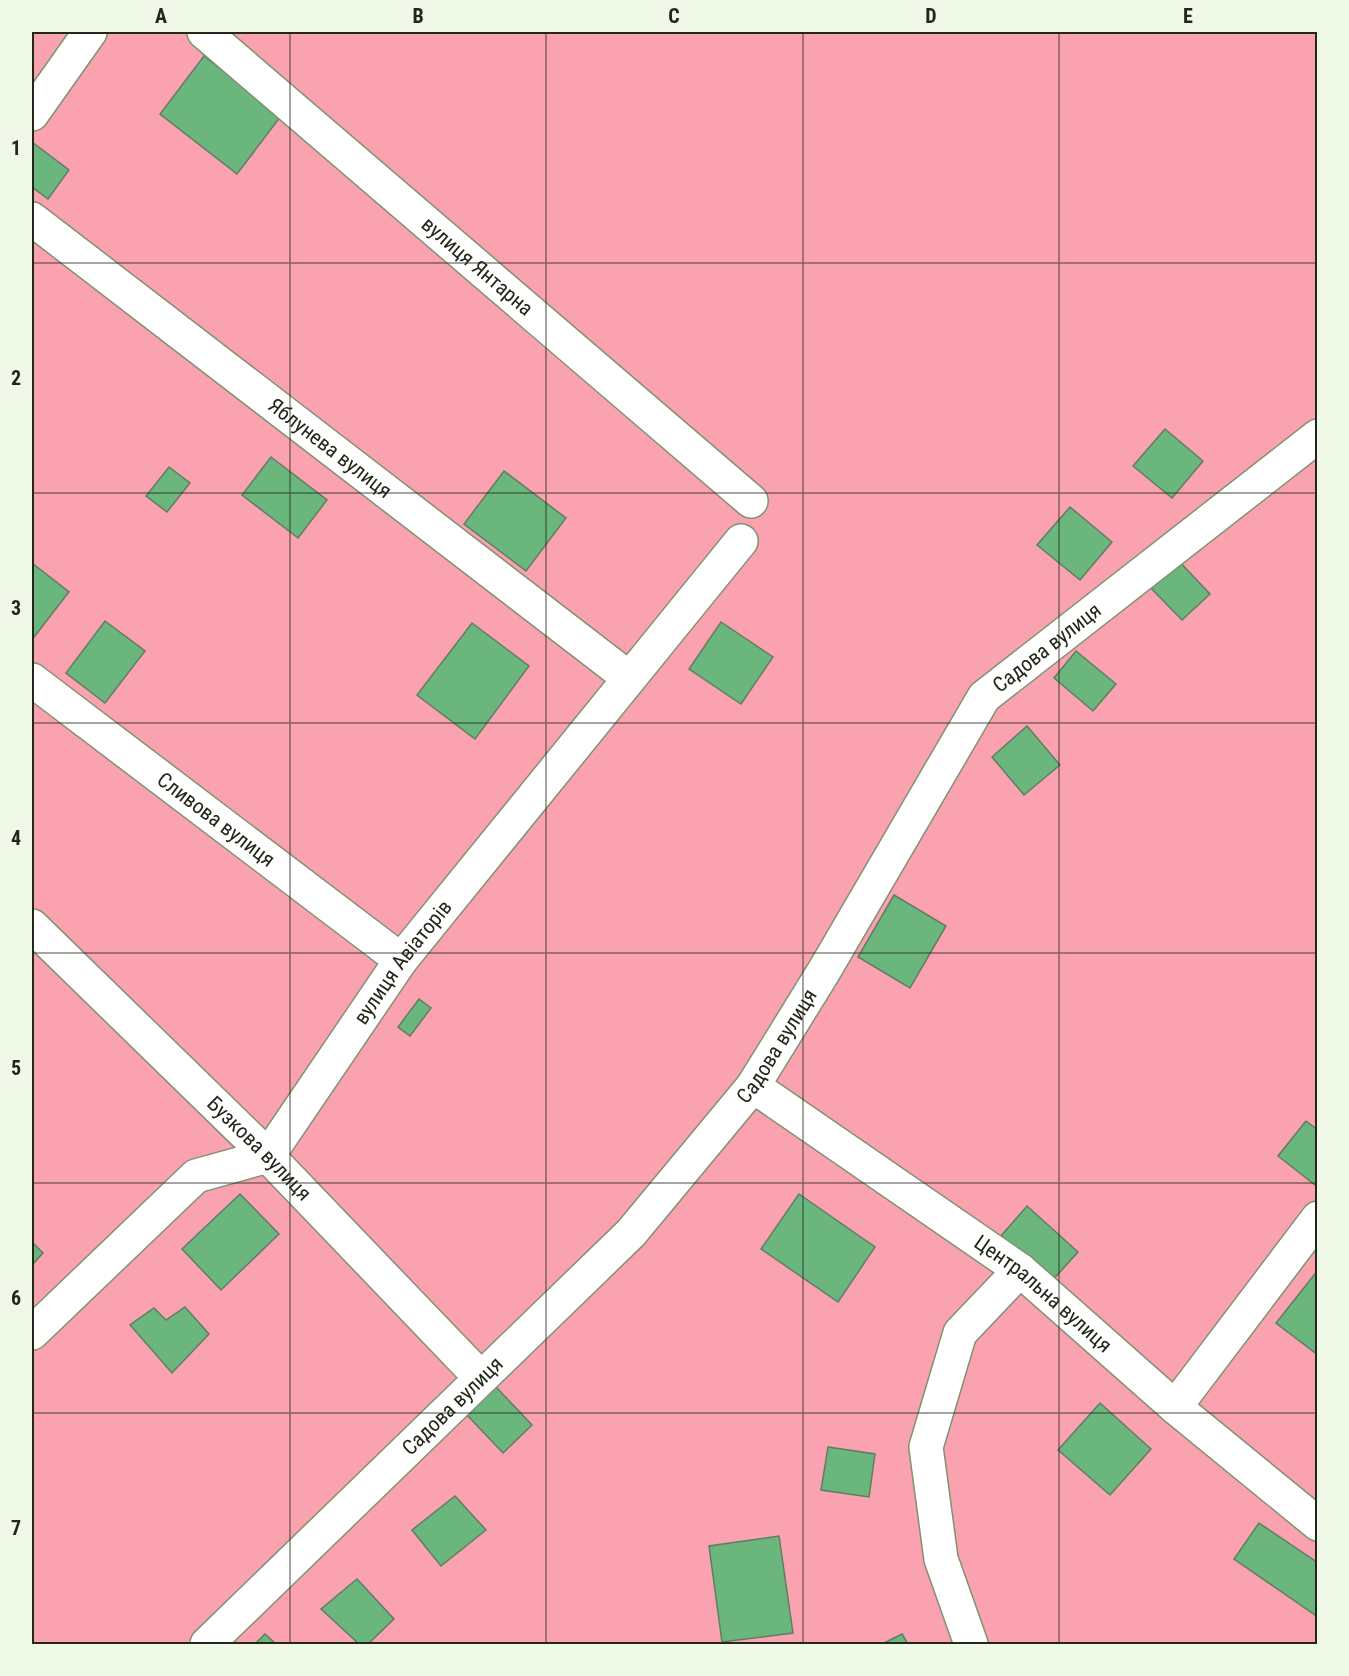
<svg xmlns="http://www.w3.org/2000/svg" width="1349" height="1676" font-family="'Roboto Condensed',sans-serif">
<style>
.green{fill:#faa2af}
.building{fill:#6ab67c;stroke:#5f7d65;stroke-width:1.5}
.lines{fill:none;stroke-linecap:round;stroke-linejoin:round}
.minor-casing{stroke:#819271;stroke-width:36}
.minor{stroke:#fff;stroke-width:33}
.grid{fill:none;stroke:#21281a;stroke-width:1.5;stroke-opacity:0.55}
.labels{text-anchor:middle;stroke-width:4.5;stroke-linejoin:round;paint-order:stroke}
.street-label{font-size:21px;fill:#21281a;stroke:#f0f9e7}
.neatline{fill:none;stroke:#21281a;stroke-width:2}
.grid-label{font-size:20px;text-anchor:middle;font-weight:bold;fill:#21281a}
</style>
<rect width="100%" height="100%" fill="#c9dcb9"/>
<rect class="green" x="32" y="32" width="1285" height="1612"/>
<g class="building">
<polygon points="204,56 281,116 237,174 160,114"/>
<polygon points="32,142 69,170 48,199 32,187"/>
<polygon points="1165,429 1203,461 1172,498 1133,466"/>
<polygon points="271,457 327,500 298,538 242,495"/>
<polygon points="169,467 190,483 167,512 146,496"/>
<polygon points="504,471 566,518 526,571 464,524"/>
<polygon points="1070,507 1112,542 1080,580 1037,545"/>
<polygon points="1175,557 1210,594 1182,620 1147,584"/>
<polygon points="32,563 69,592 34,637 32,635"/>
<polygon points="105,621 145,651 105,703 66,673"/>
<polygon points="721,622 773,657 741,704 689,669"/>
<polygon points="472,623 529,666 475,739 417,695"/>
<polygon points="1076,651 1116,684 1093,711 1054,678"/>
<polygon points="1027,726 1060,765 1024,795 992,757"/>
<polygon points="894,895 946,926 910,988 858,957"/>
<polygon points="419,999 431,1008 410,1036 398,1027"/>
<polygon points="1306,1121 1318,1130 1318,1181 1315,1185 1278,1156"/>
<polygon points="240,1194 279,1234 221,1290 182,1249"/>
<polygon points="799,1194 875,1247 838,1302 761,1249"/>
<polygon points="1027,1206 1078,1252 1051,1282 1000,1237"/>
<polygon points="32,1242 43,1253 32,1265"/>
<polygon points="1318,1270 1318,1355 1276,1323"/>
<polygon points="185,1307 209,1334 172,1373 130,1325 154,1308 166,1320"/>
<polygon points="496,1387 532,1425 503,1453 466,1414"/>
<polygon points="1100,1403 1151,1449 1110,1495 1058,1450"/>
<polygon points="828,1447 875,1454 869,1497 821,1490"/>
<polygon points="455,1496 486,1530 441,1566 412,1530"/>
<polygon points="1259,1523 1318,1563 1318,1617 1234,1559"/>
<polygon points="779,1536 793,1633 722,1642 709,1546"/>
<polygon points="357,1579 394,1619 368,1644 359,1644 321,1609"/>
<polygon points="265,1634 276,1644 255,1644"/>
<polygon points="902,1634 908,1644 882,1644"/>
</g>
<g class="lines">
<g class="minor-casing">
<g id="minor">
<path id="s1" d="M204 32 751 501"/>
<polyline points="32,114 90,32"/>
<path id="s2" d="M32 219 629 678"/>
<path id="s3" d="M32 680 401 960"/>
<path id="s4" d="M32 926 268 1156 480 1377"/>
<path id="s5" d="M753 1086 1020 1270 1175 1407 1318 1524"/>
<path id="s6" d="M32 1333 196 1176 268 1156 401 960 741 541"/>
<polyline points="1175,1407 1318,1218"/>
<path id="s7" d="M207 1644 631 1233 753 1086 824 971 984 697 1318 436"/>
<polyline points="971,1644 941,1559 926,1447 960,1333 1020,1270"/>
</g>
</g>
<use href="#minor" class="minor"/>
</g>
<path class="grid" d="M290 32V1644M546 32V1644M803 32V1644M1059 32V1644M32 263H1318M32 493H1318M32 723H1318M32 953H1318M32 1183H1318M32 1413H1318"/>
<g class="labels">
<g class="street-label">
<text dy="7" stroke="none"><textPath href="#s1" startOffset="360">вулиця Янтарна</textPath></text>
<text dy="7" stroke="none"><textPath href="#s2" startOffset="376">Яблунева вулиця</textPath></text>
<text dy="7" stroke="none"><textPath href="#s7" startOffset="1314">Садова вулиця</textPath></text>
<text dy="7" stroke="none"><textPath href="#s3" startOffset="231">Сливова вулиця</textPath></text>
<text dy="7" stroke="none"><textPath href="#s6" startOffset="538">вулиця Авіаторів</textPath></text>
<text dy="7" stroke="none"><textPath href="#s7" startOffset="828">Садова вулиця</textPath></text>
<text dy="7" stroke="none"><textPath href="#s4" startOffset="318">Бузкова вулиця</textPath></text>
<text dy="7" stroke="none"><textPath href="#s5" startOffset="357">Центральна вулиця</textPath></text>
<text dy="7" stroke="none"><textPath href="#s7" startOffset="342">Садова вулиця</textPath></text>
</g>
</g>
<rect width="1349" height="1676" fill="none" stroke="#f0f9e7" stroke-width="66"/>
<rect x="33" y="33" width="1283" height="1610" class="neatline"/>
<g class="grid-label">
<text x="161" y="23">A</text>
<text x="418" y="23">B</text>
<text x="674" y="23">C</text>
<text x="931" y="23">D</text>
<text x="1188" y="23">E</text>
<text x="16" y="155">1</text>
<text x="16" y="385">2</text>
<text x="16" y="615">3</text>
<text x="16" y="845">4</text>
<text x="16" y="1075">5</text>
<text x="16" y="1305">6</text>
<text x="16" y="1535">7</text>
</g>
</svg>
